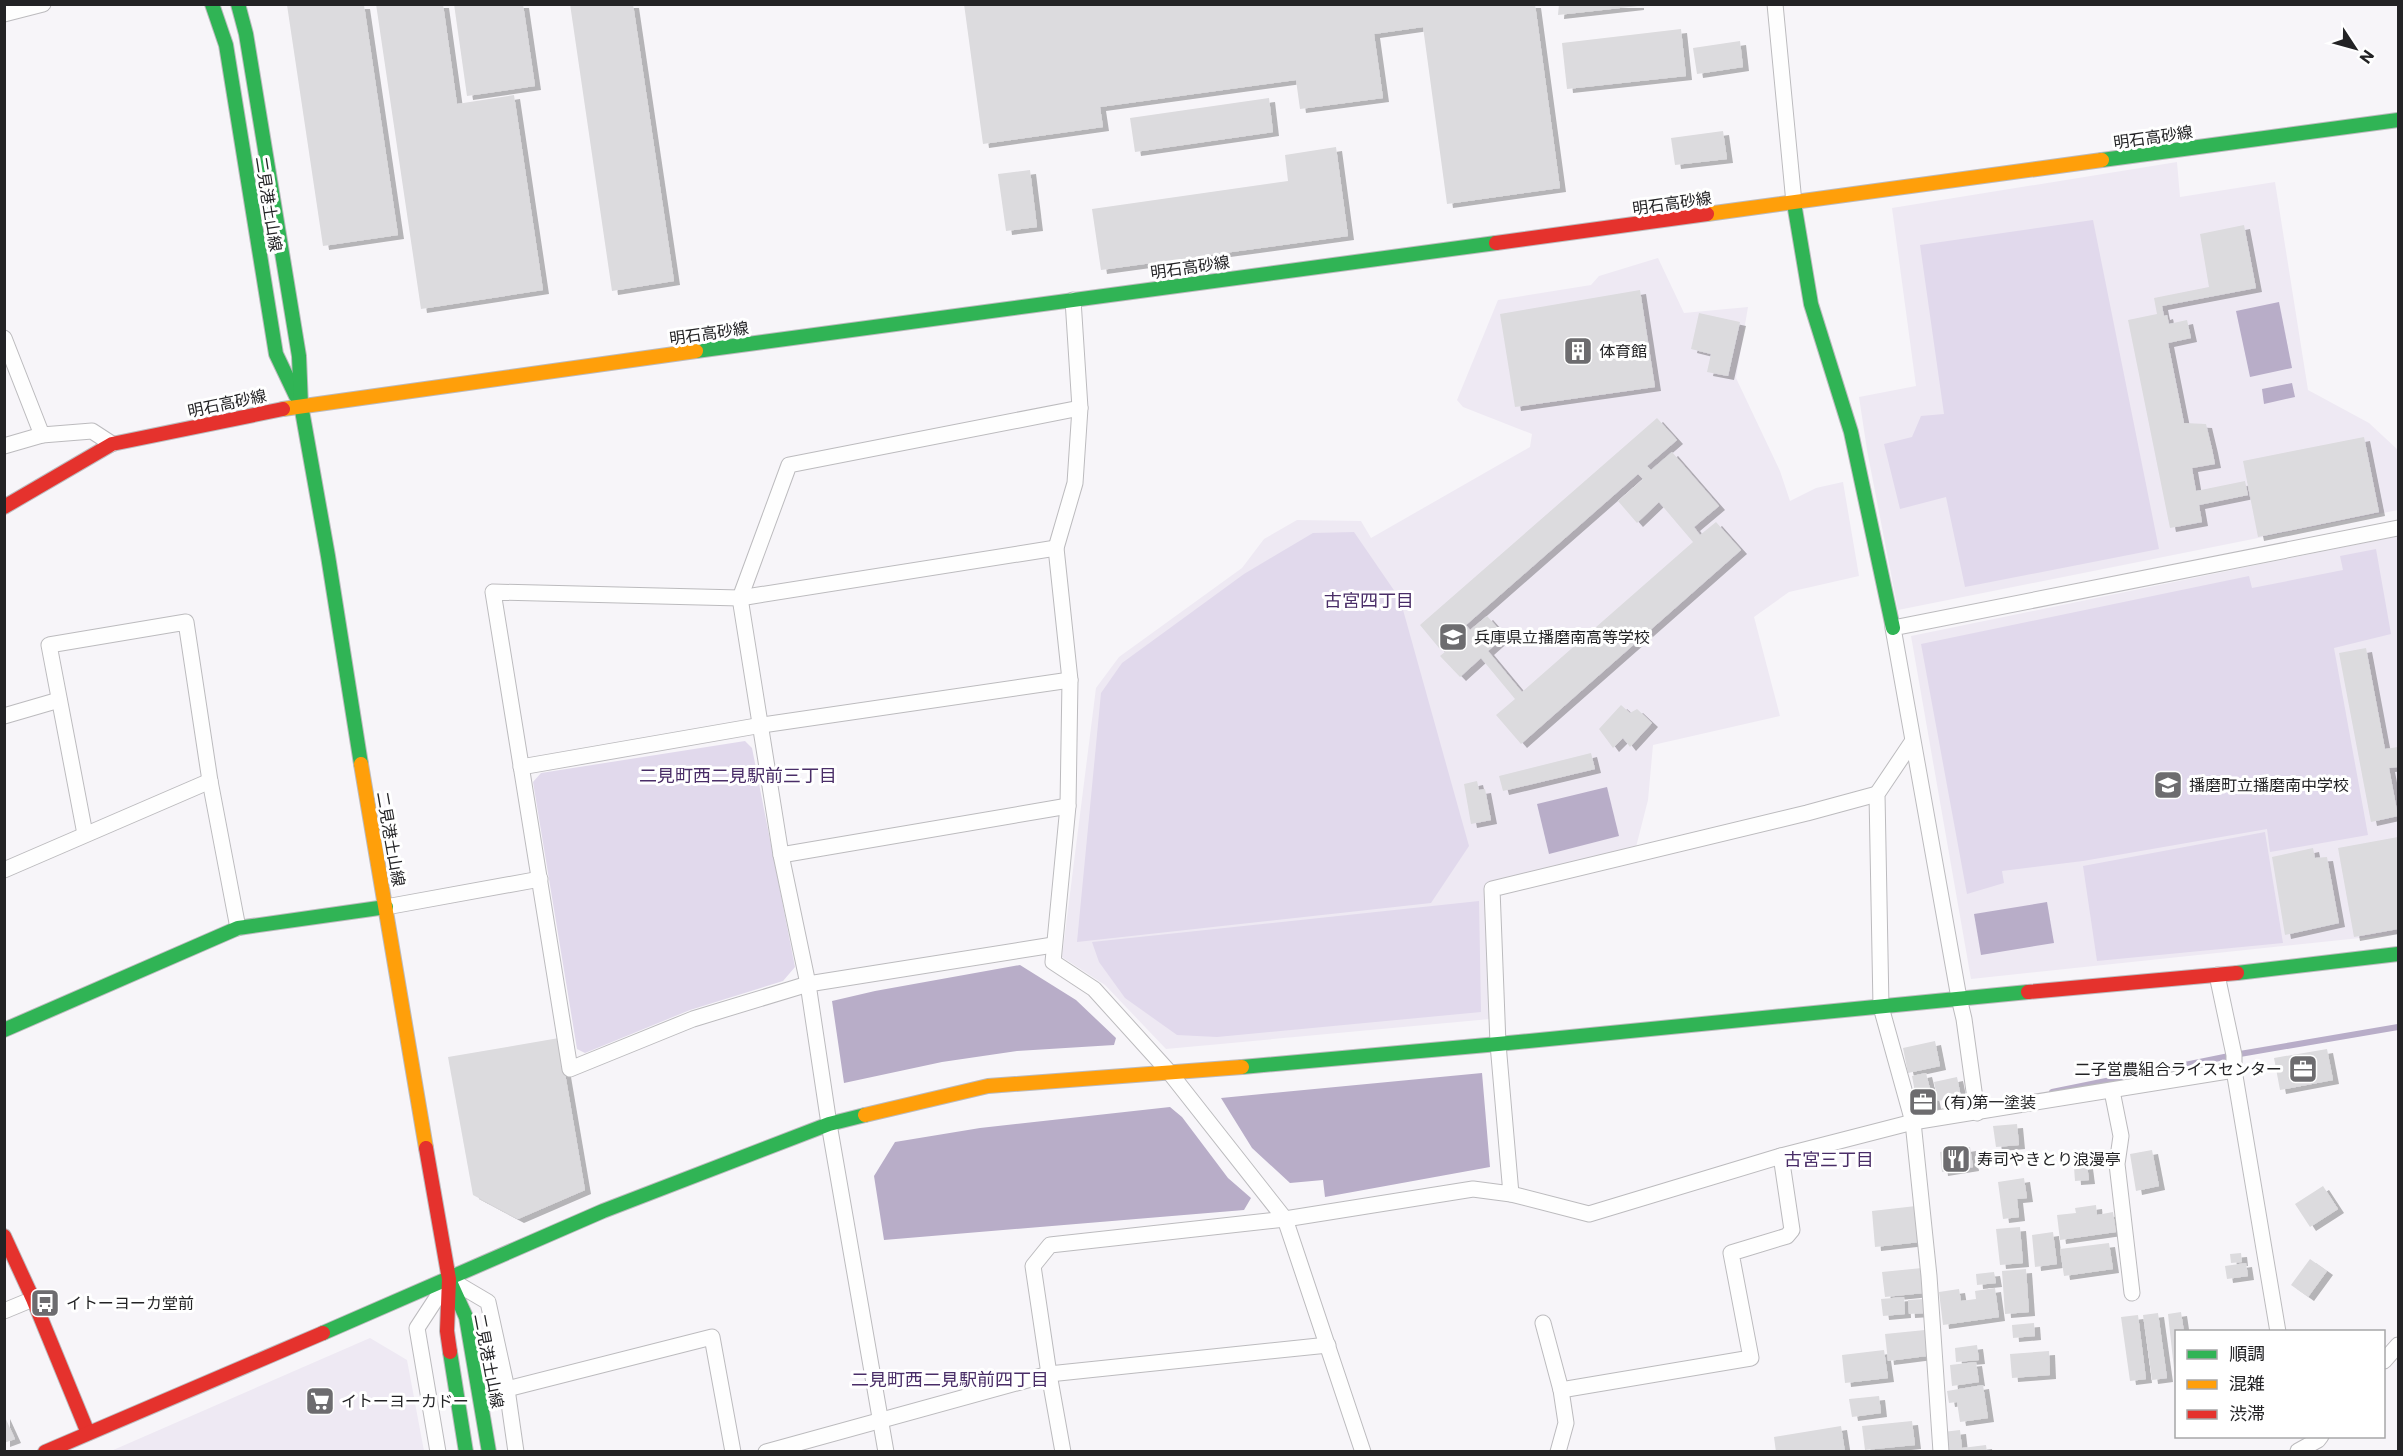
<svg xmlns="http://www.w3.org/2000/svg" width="2403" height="1456" font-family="Commissioner,'Noto Sans JP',sans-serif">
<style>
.built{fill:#eee9f3}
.green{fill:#e1d9ec}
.water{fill:#b8adc8}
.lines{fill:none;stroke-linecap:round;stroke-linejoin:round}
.stream{stroke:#b8adc8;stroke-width:6}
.building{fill:#dcdbde;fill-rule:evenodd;filter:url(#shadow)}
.street-casing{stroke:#bcbbbe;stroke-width:17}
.fast-casing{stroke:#bcbbbe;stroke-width:16}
.slow-casing{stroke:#bcbbbe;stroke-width:16}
.jam-casing{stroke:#bcbbbe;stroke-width:16}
.street{stroke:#fefefe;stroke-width:15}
.fast{stroke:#30b455;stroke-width:14}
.slow{stroke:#ff9f0a;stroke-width:14}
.jam{stroke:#e5322d;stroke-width:14}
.labels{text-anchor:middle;stroke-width:6;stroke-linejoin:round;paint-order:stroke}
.street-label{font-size:16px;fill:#232325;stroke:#fff}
.poi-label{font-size:16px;fill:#232325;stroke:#fff;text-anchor:start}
.neighbourhood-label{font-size:18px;fill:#492d67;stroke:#fff}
</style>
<defs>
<filter id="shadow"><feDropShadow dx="6" dy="4" stdDeviation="0" flood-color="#0004"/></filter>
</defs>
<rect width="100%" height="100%" fill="#f7f5f9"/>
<g class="built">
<polygon points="2177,162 2180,197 2275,182 2308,390 2369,423 2398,450 2398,510 1898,610 1867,450 1859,397 1916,386 1892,208"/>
<polygon points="1658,258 1684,313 1748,307 1736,378 1780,471 1790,501 1816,488 1843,482 1859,576 1789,592 1754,617 1780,716 1653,745 1648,800 1636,847 1485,884 1490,1019 1166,1049 1105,985 1062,957 1096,688 1119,657 1242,568 1264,539 1297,520 1361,521 1371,538 1530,447 1532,434 1463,407 1457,400 1498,300 1591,285 1599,276"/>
<polygon points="2398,536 2398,934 1971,979 1911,636"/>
<polygon points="370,1338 407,1360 424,1451 111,1451"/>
</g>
<g class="green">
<polygon points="2093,220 2159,549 1965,587 1946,497 1900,509 1884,444 1912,437 1921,416 1944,414 1920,245"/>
<polygon points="1354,532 1400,599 1469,846 1431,903 1077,942 1101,693 1122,663 1244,574 1313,533"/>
<polygon points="2376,549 2391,634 2334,648 2368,835 2270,852 2267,829 2083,861 2002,871 2004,883 1967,894 1921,644 2249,576 2252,588 2343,570 2340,556"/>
<polygon points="745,741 752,748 795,967 783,981 690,1010 585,1053 577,1049 533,782 541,773"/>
<polygon points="2265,832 2283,943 2097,961 2083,866"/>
<polygon points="1479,901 1481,1012 1217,1037 1177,1035 1125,998 1099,962 1092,942"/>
</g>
<g class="water">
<polygon points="2279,302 2292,368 2250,377 2236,311"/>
<polygon points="2292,383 2295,397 2264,404 2262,389"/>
<polygon points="1607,787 1619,836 1549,854 1537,804"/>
<polygon points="2047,902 2054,943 1981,955 1974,914"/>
<polygon points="1020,965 1076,1000 1116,1038 1114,1045 1017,1051 942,1062 844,1083 832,1001 875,991"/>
<polygon points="1482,1073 1490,1167 1325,1197 1323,1180 1290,1183 1252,1148 1221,1098"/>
<polygon points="1170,1107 1182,1117 1228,1178 1251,1198 1244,1210 884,1240 874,1176 895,1142 980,1128"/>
</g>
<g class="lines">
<polyline class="stream" points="2052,1092 2234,1055 2398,1027"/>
</g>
<g class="building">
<polygon points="376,4 443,4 457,104 514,95 543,290 421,309"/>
<polygon points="454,4 523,4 535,86 467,96"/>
<polygon points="570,4 633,4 674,281 612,291"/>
<polygon points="964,4 1535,4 1560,188 1447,204 1423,27 1374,34 1383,98 1300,109 1296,80 1100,107 1103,127 983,144"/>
<polygon points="1559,4 1638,4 1638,6 1558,15"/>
<polygon points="287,5 364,5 398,235 323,246"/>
<polygon points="1681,29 1686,76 1567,89 1562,43"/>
<polygon points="1740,41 1743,67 1697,74 1693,48"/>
<polygon points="1269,98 1273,132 1135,152 1130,118"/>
<polygon points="1723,131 1727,159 1675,165 1671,138"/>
<polygon points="1336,147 1348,236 1101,270 1092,209 1288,181 1285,155"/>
<polygon points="1030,170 1037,227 1006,231 998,174"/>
<polygon points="2244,225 2256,288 2162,306 2164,316 2167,315 2169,324 2187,320 2191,338 2168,343 2184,423 2206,424 2212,449 2215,464 2192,468 2196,491 2245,481 2248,495 2199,505 2202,522 2170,528 2128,320 2157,314 2154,298 2209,287 2200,234"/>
<polygon points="1640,290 1655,387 1515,407 1500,314"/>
<polygon points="1699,313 1740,322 1728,376 1707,372 1711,354 1691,349"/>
<path d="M1657 418 1677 440 1647 466 1651 470 1672 452 1719 506 1694 527 1700 535 1716 522 1741 550 1521 744 1496 715 1515 699 1481 658 1460 677 1440 656 1463 637 1459 631 1439 648 1420 625ZM1638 474 1643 479 1618 501 1637 523 1659 502 1693 542 1522 692 1488 651 1505 636 1487 616 1470 630 1466 625Z"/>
<polygon points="2364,437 2379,512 2258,537 2243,461"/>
<polygon points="2366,648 2385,749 2398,747 2398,767 2389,768 2398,816 2371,822 2339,653"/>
<polygon points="1621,705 1630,713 1637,709 1652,723 1630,747 1623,738 1613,748 1599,729"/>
<polygon points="1591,753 1595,769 1503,791 1499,776"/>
<polygon points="1477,781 1479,790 1485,789 1491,820 1471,824 1464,784"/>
<polygon points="2398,837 2398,929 2354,937 2338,848"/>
<polygon points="2313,848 2315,858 2327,857 2339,923 2285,935 2272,857"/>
<polygon points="559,1038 585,1190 518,1219 473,1195 448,1057"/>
<polygon points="1935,1041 1940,1066 1908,1073 1903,1048"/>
<polygon points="2327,1049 2333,1080 2280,1090 2274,1058"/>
<polygon points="1926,1073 1930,1089 1915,1092 1912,1076"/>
<polygon points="1957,1077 1961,1097 1938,1101 1934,1082"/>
<polygon points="1932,1091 1936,1109 1914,1113 1911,1095"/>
<polygon points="2017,1124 2019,1145 1996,1147 1993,1126"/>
<polygon points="1970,1147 1973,1167 1942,1172 1940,1152"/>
<polygon points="2152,1150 2159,1186 2136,1191 2130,1154"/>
<polygon points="2087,1165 2089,1180 2075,1181 2074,1167"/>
<polygon points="2024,1178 2027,1198 2017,1199 2019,1217 2003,1219 1998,1182"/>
<polygon points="2323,1186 2338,1209 2310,1227 2295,1204"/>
<polygon points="2096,1205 2097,1215 2113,1212 2116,1232 2060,1240 2057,1215 2076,1213 2075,1208"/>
<polygon points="1916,1206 1920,1242 1875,1247 1872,1211"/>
<polygon points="2020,1227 2023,1263 2000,1265 1996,1229"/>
<polygon points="2053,1232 2057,1264 2035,1267 2032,1235"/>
<polygon points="2109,1243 2113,1269 2064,1276 2060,1249"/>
<polygon points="2241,1253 2242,1262 2231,1263 2230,1254"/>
<polygon points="2310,1259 2327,1271 2308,1297 2291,1285"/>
<polygon points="2246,1263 2248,1276 2227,1279 2225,1266"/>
<polygon points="1922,1268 1924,1293 1885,1297 1882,1272"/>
<polygon points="2026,1269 2029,1312 2005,1314 2002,1271"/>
<polygon points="1994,1272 1996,1283 1977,1285 1976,1274"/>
<polygon points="1995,1288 1999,1317 1943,1325 1939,1292 1959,1289 1961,1301 1976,1299 1975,1291"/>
<polygon points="1904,1297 1905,1314 1883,1316 1881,1299"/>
<polygon points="1924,1299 1925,1313 1909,1314 1908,1300"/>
<polygon points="2181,1312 2184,1332 2176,1332 2175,1378 2168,1314"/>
<polygon points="2158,1313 2167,1378 2152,1380 2143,1315"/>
<polygon points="2138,1315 2146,1379 2130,1381 2121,1317"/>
<polygon points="2034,1323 2035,1336 2013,1338 2012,1325"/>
<polygon points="1925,1330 1927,1356 1888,1361 1885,1334"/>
<polygon points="1977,1345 1979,1360 1956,1362 1955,1348"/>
<polygon points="1884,1350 1888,1378 1845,1383 1842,1355"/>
<polygon points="2049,1351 2050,1375 2012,1378 2010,1354"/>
<polygon points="1976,1362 1979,1382 1952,1386 1950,1365"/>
<polygon points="1983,1385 1988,1418 1960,1422 1957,1402 1949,1403 1947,1391"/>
<polygon points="1879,1396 1881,1413 1852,1417 1849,1399"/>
<polygon points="4,1415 15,1439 4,1443"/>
<polygon points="1912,1421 1915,1445 1865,1450 1862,1426"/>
<polygon points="1841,1426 1845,1452 1776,1452 1774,1437"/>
<polygon points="1960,1430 1962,1448 1986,1445 1987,1452 1945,1452 1943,1432"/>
</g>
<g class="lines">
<g class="street-casing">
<g id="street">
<polyline points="1775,4 1794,203"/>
<polyline points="4,14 43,4"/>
<polyline points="1073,300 1080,408 1075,483 1056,548 1070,680 1068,806 1053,962 1094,989 1170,1073 1285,1219 1363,1452"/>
<polyline points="4,338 42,435"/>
<polyline points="4,446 42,435 92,431 112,444"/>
<polyline points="4,716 59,700"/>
<polyline points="1912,742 1877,794 1881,1007 1913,1122 1929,1276 1941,1452"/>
<polyline points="521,767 762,725 1070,680"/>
<polyline points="85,834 49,645 186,622 210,781 238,928"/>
<polyline points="781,855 1068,806"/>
<polyline points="4,870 210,781"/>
<polyline points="386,907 540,879"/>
<polyline points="1053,945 808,984 693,1019 570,1069 493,592 740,598 1056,548"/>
<polyline points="2217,975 2234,1055 2234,1070 2278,1332"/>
<polyline points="2112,1091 2121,1136 2117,1164 2132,1293"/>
<polyline points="1977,1113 1964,1019 1959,998 1893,628 2398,528"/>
<polyline points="1511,1194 1589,1214 1781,1156 1913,1122 2234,1070"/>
<polyline points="4,1311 33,1299"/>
<polyline points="1543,1323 1561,1390 1566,1423 1558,1452"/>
<polyline points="2384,1361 2398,1345"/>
<polyline points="507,1389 712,1337 733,1452"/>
<polyline points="1561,1390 1751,1358 1731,1253 1787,1236 1792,1230 1781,1156"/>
<polyline points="2298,1451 2318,1440 2321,1436"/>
<polyline points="438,1452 417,1328 449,1279 488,1302 507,1389 516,1452"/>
<polyline points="766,1452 1049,1374 1328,1345"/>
<polyline points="886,1452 829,1124 808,984 781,855 740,598 789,465 1080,408"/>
<polyline points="1063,1452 1049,1374 1033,1266 1050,1245 1285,1219 1473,1189 1511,1194 1498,1044 1492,889 1807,813 1877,794"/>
</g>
</g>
<g class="fast-casing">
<g id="fast">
<polyline points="212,4 226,45 276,354 296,396"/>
<polyline points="238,4 246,34 299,356 301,405 328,556 361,764"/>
<polyline points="2102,160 2398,120"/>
<polyline points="1794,203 1811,304 1851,432 1893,628"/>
<polyline points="696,351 1496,243"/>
<polyline points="2237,973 2398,954"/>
<polyline points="4,1030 238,928 386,907"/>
<polyline points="1242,1067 1498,1044 2028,992"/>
<polyline points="451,1284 466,1317 489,1452"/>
<polyline points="323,1333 603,1211 829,1124 865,1115"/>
<polyline points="450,1352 466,1452"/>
</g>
</g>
<g class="slow-casing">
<g id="slow">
<polyline points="1707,214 2102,160"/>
<polyline points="283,409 696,351"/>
<polyline points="361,764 426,1148"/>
<polyline points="865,1115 988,1086 1242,1067"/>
</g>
</g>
<g class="jam-casing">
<g id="jam">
<polyline points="1496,243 1707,214"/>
<polyline points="4,507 112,444 283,409"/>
<polyline points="2028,992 2237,973"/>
<polyline points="426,1148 449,1279 447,1331 450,1352"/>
<polyline points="4,1236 33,1299 88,1433"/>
<polyline points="45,1452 323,1333"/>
</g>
</g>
<use href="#street" class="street"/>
<use href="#fast" class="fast"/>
<use href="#slow" class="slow"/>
<use href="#jam" class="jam"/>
</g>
<defs>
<g id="building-square" transform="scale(1.5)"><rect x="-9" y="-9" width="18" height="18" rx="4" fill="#6d6c6f" stroke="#fff"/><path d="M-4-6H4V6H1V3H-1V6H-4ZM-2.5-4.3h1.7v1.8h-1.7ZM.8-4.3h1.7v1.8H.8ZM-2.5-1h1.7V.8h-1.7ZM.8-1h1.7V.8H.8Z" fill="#fff"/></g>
<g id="school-square" transform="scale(1.5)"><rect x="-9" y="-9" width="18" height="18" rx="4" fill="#6d6c6f" stroke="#fff"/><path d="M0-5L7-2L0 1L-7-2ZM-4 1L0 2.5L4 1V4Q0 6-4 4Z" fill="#fff"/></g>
<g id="office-square" transform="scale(1.5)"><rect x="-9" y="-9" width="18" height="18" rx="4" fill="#6d6c6f" stroke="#fff"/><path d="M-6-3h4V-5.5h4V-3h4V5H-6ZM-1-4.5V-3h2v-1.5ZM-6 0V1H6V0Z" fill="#fff"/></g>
<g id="restaurant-square" transform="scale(1.5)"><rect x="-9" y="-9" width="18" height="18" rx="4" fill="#6d6c6f" stroke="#fff"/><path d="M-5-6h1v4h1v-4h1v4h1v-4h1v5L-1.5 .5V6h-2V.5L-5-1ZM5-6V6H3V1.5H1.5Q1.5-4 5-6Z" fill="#fff"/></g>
<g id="bus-square" transform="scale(1.5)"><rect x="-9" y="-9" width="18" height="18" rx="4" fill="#6d6c6f" stroke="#fff"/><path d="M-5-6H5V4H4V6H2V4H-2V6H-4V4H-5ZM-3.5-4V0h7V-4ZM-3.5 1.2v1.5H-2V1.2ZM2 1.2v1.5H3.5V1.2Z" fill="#fff"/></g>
<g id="supermarket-square" transform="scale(1.5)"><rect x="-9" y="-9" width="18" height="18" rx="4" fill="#6d6c6f" stroke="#fff"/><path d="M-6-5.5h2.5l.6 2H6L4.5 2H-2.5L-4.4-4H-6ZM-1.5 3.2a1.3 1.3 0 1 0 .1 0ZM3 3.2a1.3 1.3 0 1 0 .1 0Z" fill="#fff"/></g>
</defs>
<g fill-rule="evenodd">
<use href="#building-square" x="1578" y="351"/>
<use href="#school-square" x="1453" y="637"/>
<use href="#school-square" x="2168" y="785"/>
<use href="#office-square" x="2303" y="1069"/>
<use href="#office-square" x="1923" y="1102"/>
<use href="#restaurant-square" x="1956" y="1159"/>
<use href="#bus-square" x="45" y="1303"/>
<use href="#supermarket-square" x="320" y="1401"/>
</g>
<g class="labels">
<g class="street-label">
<text transform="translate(2153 137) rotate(-8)" y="6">明石高砂線</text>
<text transform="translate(1672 203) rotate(-8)" y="6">明石高砂線</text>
<text transform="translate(269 204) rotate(81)" y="6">二見港土山線</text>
<text transform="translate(1190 267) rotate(-8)" y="6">明石高砂線</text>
<text transform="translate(709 333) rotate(-8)" y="6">明石高砂線</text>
<text transform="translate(227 403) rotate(-12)" y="6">明石高砂線</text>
<text transform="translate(391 839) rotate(80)" y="6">二見港土山線</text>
<text transform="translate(489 1361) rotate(79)" y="6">二見港土山線</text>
</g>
<g class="poi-label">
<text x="1599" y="357">体育館</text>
<text x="1474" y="643">兵庫県立播磨南高等学校</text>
<text x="2189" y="791">播磨町立播磨南中学校</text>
<text x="2282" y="1075" text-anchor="end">二子営農組合ライスセンター</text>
<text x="1944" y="1108">(有)第一塗装</text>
<text x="1977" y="1165">寿司やきとり浪漫亭</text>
<text x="66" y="1309">イトーヨーカ堂前</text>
<text x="341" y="1407">イトーヨーカドー</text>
</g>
<g class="neighbourhood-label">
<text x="1369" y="607">古宮四丁目</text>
<text x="738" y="782">二見町西二見駅前三丁目</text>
<text x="1829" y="1166">古宮三丁目</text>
<text x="950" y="1386">二見町西二見駅前四丁目</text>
</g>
</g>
<rect width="2403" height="1456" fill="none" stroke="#232325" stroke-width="12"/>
<rect x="2175" y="1330" width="210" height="108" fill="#ffffff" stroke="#a7a7a8" stroke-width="1.5"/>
<rect x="2187" y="1350" width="30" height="9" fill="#30b455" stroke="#a7a7a8" stroke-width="1.5"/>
<text x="2229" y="1360" font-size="18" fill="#232325">順調</text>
<rect x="2187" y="1380" width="30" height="9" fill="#ff9f0a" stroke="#a7a7a8" stroke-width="1.5"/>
<text x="2229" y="1390" font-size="18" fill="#232325">混雑</text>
<rect x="2187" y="1410" width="30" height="9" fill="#e5322d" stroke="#a7a7a8" stroke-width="1.5"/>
<text x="2229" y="1420" font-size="18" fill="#232325">渋滞</text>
<g transform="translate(2355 48) rotate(126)" stroke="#ffffff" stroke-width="4.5" paint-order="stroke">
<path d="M0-4.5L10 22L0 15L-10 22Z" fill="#232325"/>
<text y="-9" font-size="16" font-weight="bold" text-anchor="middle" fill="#232325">N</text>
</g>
</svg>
